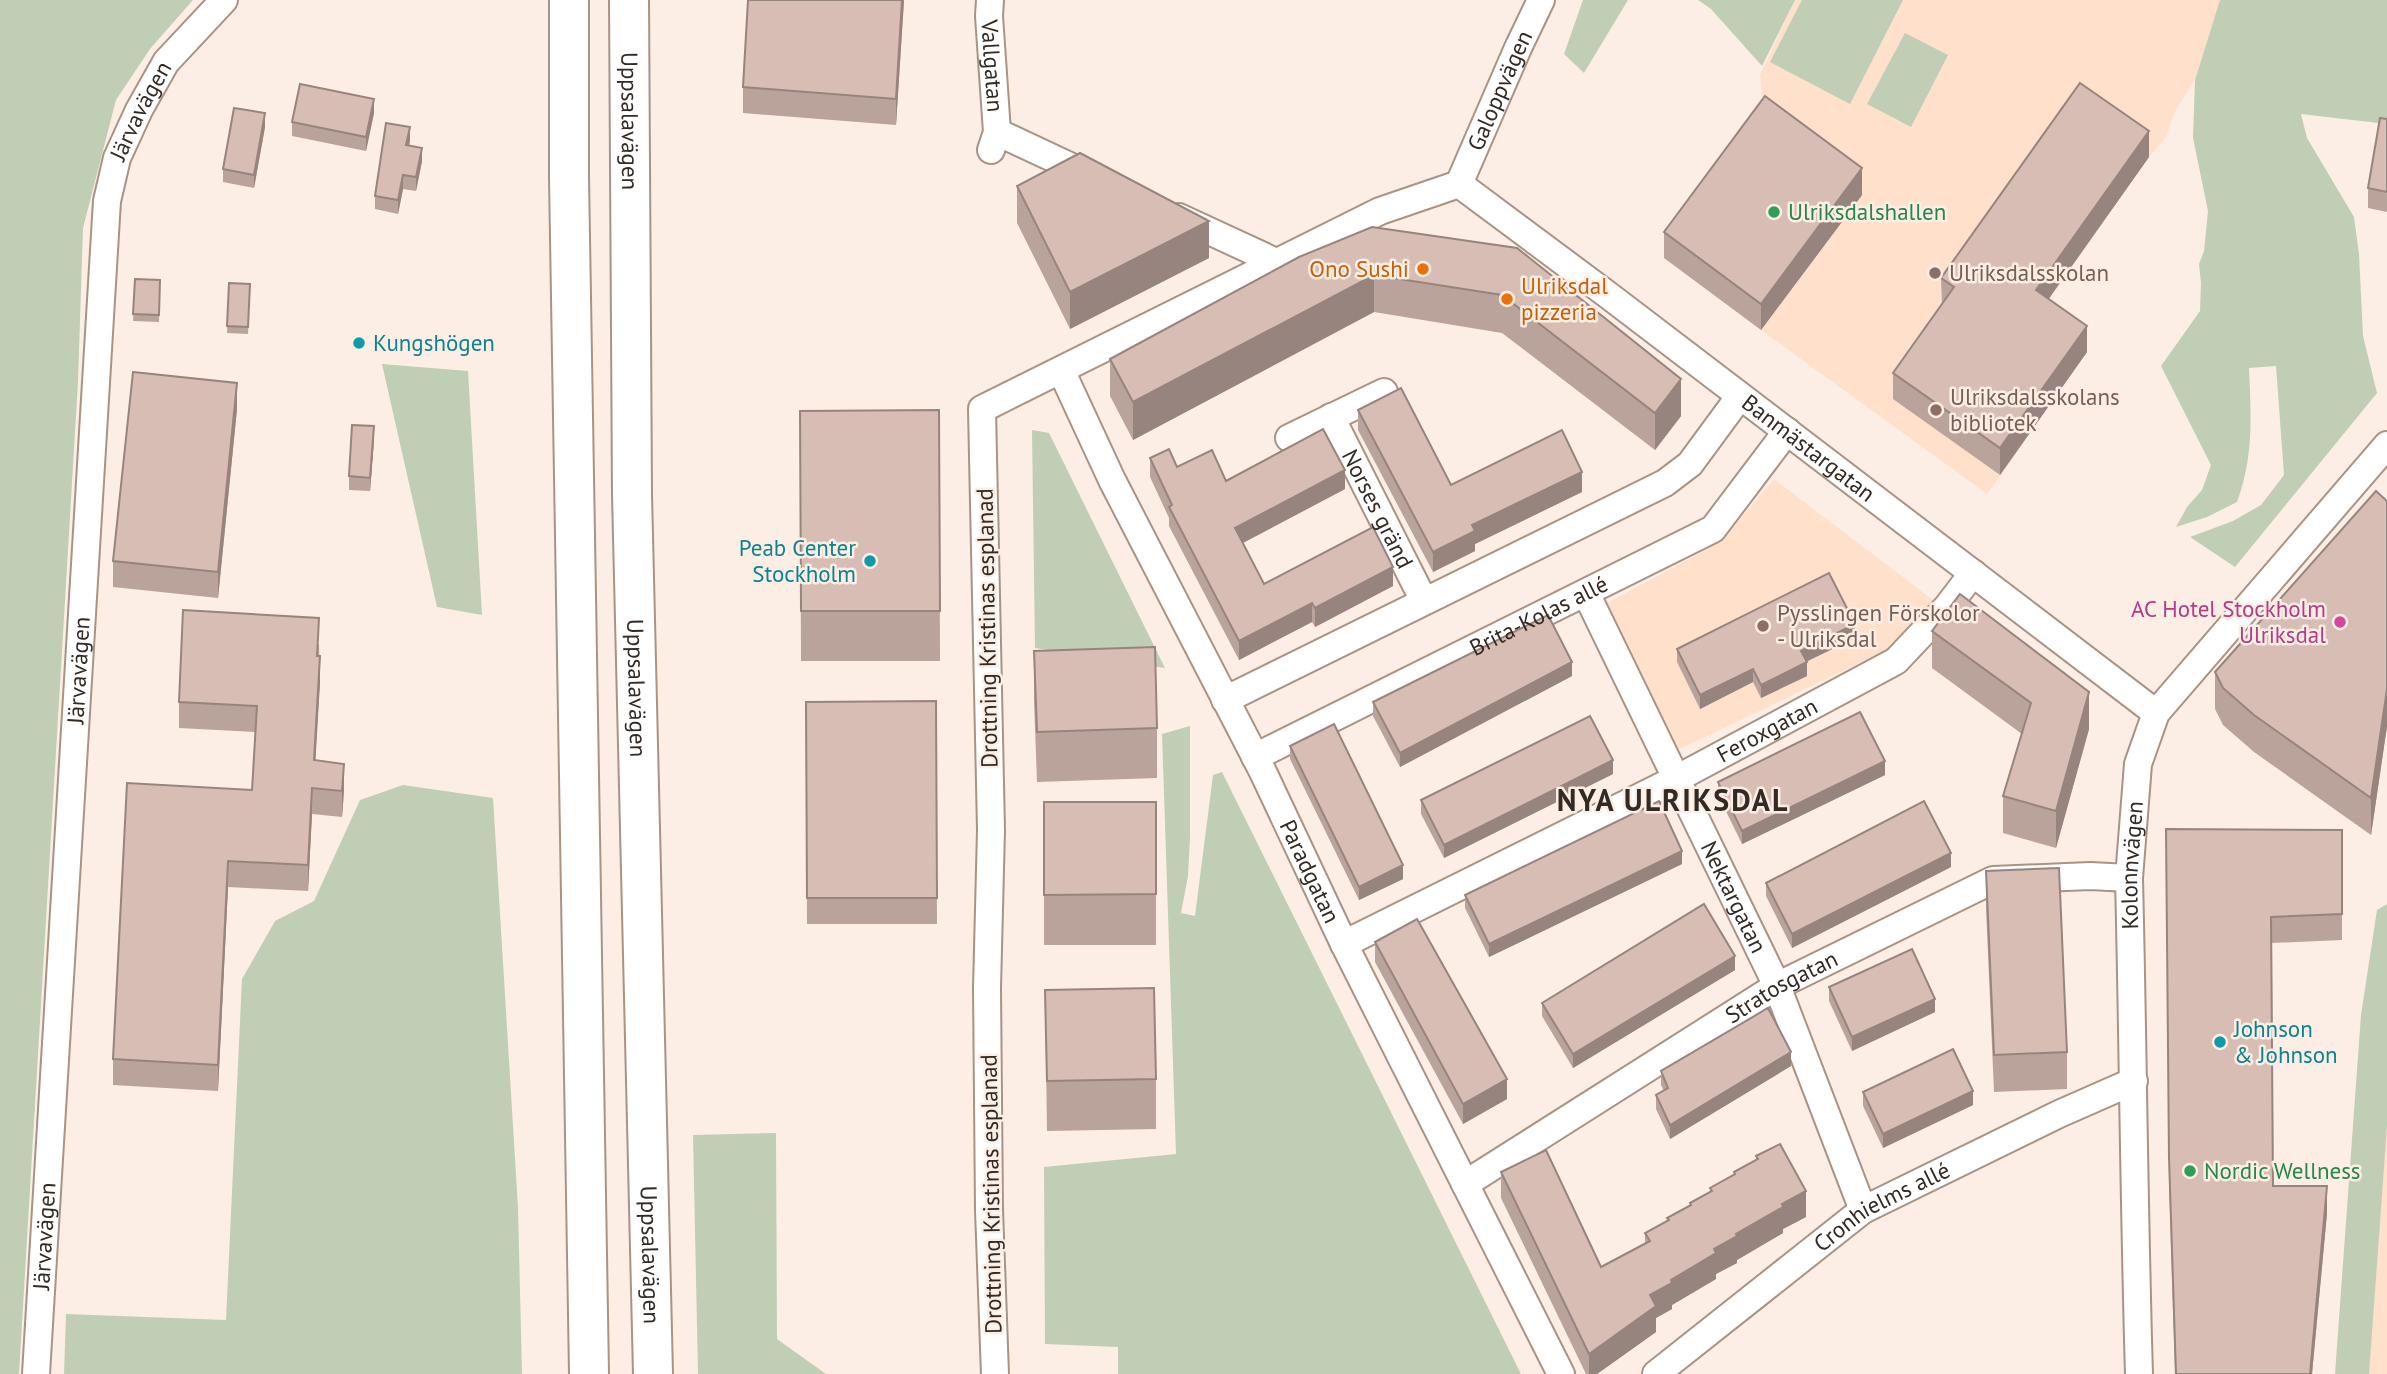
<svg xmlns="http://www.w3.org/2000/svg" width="2387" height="1374" font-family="'PT Sans',sans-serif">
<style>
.built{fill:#fee0cb}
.green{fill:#c0ceb5}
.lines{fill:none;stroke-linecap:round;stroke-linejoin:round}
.street-casing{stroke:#a99384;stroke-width:30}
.highway-casing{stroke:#a99384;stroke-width:42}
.street{stroke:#fff;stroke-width:26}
.highway{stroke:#fff;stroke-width:38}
.wall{fill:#baa39b}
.shaded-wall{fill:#97847e}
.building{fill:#d8bdb4;stroke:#97847e;stroke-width:2}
.leisure-dot{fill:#2e9e5b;stroke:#fceee5;stroke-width:2.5}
.food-dot{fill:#e8710a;stroke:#fceee5;stroke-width:2.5}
.education-dot{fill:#8d6e63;stroke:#fceee5;stroke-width:2.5}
.culture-dot{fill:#0f9aa8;stroke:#fceee5;stroke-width:2.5}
.hotel-dot{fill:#d1479c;stroke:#fceee5;stroke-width:2.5}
.labels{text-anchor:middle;stroke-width:5;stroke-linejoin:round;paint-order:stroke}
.street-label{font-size:23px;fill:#332a24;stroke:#fceee5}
.leisure-label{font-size:23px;fill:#27864d;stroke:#fceee5;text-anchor:start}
.food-label{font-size:23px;fill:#c56008;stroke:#fceee5;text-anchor:end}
.education-label{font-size:23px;fill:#785e54;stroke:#fceee5;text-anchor:start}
.culture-label{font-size:23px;fill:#0d838f;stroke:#fceee5;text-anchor:start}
.hotel-label{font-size:23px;fill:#b23c85;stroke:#fceee5;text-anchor:end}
.district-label{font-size:30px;font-weight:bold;letter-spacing:2px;fill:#332a24;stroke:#fceee5}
</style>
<rect width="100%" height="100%" fill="#fceee5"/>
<g class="built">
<polygon points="1795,0 2220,0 2195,80 2174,113 2166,137 2149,157 2036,316 2087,352 1987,494 1761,330 1861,195 1765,122 1760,75"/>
<polygon points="1774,479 1933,600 1890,648 1678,750 1605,604 1721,542"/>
<polygon points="2387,1126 2387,1374 2369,1374 2372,1312"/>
</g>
<g class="green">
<polygon points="0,0 193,0 150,49 116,100 83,228 78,382 19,1374 0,1374"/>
<polygon points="1583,0 1628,0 1584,73 1564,54"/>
<polygon points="1698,0 1795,0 1762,66 1711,9"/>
<polygon points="1802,0 1903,0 1850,104 1770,62"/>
<path d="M2220 0H2387V124L2301 114 2307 138 2354 217 2359 254 2363 336 2377 393 2235 567 2190 537 2233 521 2261 505 2284 475 2276 366 2249 368C2251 417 2254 456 2237 502L2207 517 2176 527 2187 507 2202 490 2211 465 2161 366 2200 311 2201 283 2199 264 2204 251 2208 211 2193 138 2195 80Z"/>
<polygon points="1905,33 1948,55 1911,127 1867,104"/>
<polygon points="382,364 468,371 482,615 437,607"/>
<polygon points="1032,430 1049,433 1165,668 1035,648"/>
<polygon points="1190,726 1190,838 1188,876 1181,913 1195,916 1213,775 1222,772 1521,1374 1118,1374 1118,1347 1045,1344 1044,1167 1176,1154 1162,734"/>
<polygon points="403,785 493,798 518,1208 522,1374 64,1374 66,1314 226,1320 242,979 275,921 314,901 360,800"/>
<polygon points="2387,904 2387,1126 2369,1374 2335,1374 2361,1015 2377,910"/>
<polygon points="776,1133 777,1339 826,1374 698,1374 693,1135"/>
</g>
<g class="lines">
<g class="street-casing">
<g id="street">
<path id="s1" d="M990 0 989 16 997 132 991 150"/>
<polyline points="997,132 1093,177"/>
<path id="s2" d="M1459 184 1608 295 2156 713"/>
<path id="s3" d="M1459 184 1518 48 1541 0"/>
<polyline points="1179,217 1276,262"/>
<path id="s4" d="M1061 370 1112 480 1263 772 1344 944 1561 1374"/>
<path id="s5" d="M1331 417 1424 601"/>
<polyline points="1289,438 1384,392"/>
<path id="s6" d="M1586 593 1777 986 1863 1210"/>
<polyline points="1225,700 1665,483 1690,464 1740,396"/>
<path id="s7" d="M1255 757 1713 529 1787 431"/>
<path id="s8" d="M1344 944 1676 779 1896 661 1947 607 1973 573"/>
<path id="s9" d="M1465 1184 1777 986 1993 880 2090 876 2129 878"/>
<path id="s10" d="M36 1374 107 201 117 158 139 110 166 62 224 0"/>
<polyline points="995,1374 989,1210 987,988 991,830 982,409 1380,211 1459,184"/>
<path id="s11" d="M1656 1374 1863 1210 2059 1114 2134 1081"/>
<path id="s12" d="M2139 1374C2134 1209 2133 1043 2129 878L2138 764 2156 713 2387 445"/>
</g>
</g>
<g class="highway-casing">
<g id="highway">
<polyline points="569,0 569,177 589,1374"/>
<path id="s13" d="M629 0 632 494 653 1374"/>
</g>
</g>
<use href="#street" class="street"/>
<use href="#highway" class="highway"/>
</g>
<g class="wall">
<polygon points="904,0 896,125 743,113 743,87"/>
<polygon points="374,113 366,151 292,136 292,122"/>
<polygon points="2387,119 2387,212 2368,208 2368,188"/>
<polygon points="265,127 254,188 223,182 223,169"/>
<polygon points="410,141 409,145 422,161 416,191 403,189 398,214 375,209 375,196"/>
<polygon points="2149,157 2048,299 2087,352 2000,475 1893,399 1893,373 1942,305 1941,278"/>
<polygon points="1017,186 1209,258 1070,329 1017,223"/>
<polygon points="1862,195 1761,330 1664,258 1664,232"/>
<polygon points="1517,248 1681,416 1655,450 1502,333 1374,312 1133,440 1110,396 1110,359 1299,257"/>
<polygon points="135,279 160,280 159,322 133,321"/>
<polygon points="229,283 250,284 248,334 227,333"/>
<polygon points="237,409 218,598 113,587 113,561"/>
<polygon points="939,410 940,661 801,661 800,411"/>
<polygon points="1358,410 1451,485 1582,492 1475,544 1475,551 1433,572 1358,430"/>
<polygon points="374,440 370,491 349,490 349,476"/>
<polygon points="1150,458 1226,481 1345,489 1243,543 1264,584 1393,586 1315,627 1312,622 1239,660 1169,526 1169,518 1150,477"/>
<polygon points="2387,501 2387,726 2371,835 2254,752 2223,725 2215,709 2215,672"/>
<polygon points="1932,631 2089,729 2056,848 2003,833 2003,796 2022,734 1932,668"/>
<polygon points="1855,638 1806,662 1807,676 1761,698 1753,682 1700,709 1677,662 1677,649"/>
<polygon points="319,644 320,682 315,760 344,790 342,817 312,814 308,891 228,887 218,1091 113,1085 113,1059 252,790 255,732 179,728 179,702"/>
<polygon points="1034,651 1157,728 1157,778 1037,782 1034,701"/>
<polygon points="1572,676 1400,767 1373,716 1373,702"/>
<polygon points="936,701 937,924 807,924 806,702"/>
<polygon points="1290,746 1403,879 1359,900 1290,759"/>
<polygon points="1613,774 1444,858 1421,814 1421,800"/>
<polygon points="1885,775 1742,844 1718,795 1718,782"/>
<rect x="1044" y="802" width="112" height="143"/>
<polygon points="2166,829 2342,830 2342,940 2272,943 2273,1186 2327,1213 2312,1374 2175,1374 2169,1183"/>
<polygon points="1682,864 1489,957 1465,908 1465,895"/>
<polygon points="1951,867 1792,948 1766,896 1766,883"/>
<polygon points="1986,871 2067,1052 2067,1089 1994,1092 1986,908"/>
<polygon points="1375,942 1507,1099 1463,1124 1375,962"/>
<polygon points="1735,970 1573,1068 1542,1016 1542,1003"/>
<polygon points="1829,987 1935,1012 1852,1051 1829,1001"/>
<polygon points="1045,990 1156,1079 1156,1129 1047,1131"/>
<polygon points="1791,1066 1670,1139 1656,1109 1656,1095 1664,1091 1661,1085 1661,1071"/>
<polygon points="1863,1092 1973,1105 1883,1148 1863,1106"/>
<polygon points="1756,1156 1806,1217 1783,1229 1783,1233 1737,1260 1737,1263 1716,1274 1716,1279 1672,1305 1672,1309 1656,1318 1656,1332 1597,1374 1586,1374 1501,1198 1501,1172 1601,1267 1645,1244 1645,1233 1667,1221 1667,1218 1690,1206 1690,1203 1710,1192 1710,1188 1734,1175 1734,1172 1756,1160"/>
</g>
<g class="shaded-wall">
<polygon points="902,0 904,0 896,125 896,99"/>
<polygon points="374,99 374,113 366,151 366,137"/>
<polygon points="265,113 265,127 254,188 254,175"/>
<polygon points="410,127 410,141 406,158 406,145"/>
<polygon points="2149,131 2149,157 2036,317 2036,290"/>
<polygon points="422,148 422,161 416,191 416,177"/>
<polygon points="1862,168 1862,195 1761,330 1761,304"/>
<polygon points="403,175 403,189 398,214 398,200"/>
<polygon points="1209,221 1209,258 1070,329 1070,292"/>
<polygon points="1374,275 1374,312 1133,440 1133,402"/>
<polygon points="2087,326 2087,352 2000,475 2000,448"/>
<polygon points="1681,379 1681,416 1655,450 1655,413"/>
<polygon points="237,383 237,409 218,598 218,572"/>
<polygon points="374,426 374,440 370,491 370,478"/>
<polygon points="1345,470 1345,489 1235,547 1235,528"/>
<polygon points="1582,472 1582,492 1475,544 1475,551 1433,572 1433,552 1472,525"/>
<polygon points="1393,567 1393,586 1315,627 1315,608"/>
<polygon points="1312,603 1312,622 1239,660 1239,641"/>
<polygon points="1855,624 1855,638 1801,664 1801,651"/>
<polygon points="320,656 320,682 314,786 314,760"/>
<polygon points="1572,662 1572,676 1400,767 1400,753"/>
<polygon points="1807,662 1807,676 1761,698 1761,685"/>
<polygon points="1753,669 1753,682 1700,709 1700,695"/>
<polygon points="2387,689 2387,726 2371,835 2371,798"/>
<polygon points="2089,692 2089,729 2056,848 2056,811"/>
<polygon points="1613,760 1613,774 1444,858 1444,845"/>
<polygon points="1885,761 1885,775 1742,844 1742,831"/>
<polygon points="344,764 344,790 342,817 342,791"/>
<polygon points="312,788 312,814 308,891 308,865"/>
<polygon points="1682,851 1682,864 1489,957 1489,944"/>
<polygon points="1951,853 1951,867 1792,948 1792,934"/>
<polygon points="228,861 228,887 218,1091 218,1065"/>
<polygon points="1403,865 1403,879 1359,900 1359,887"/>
<polygon points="1735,956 1735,970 1573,1068 1573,1054"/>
<polygon points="1935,999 1935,1012 1852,1051 1852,1037"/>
<polygon points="1791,1052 1791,1066 1670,1139 1670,1125"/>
<polygon points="1507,1079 1507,1099 1463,1124 1463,1104"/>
<polygon points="1973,1091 1973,1105 1883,1148 1883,1134"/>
<polygon points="2327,1186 2327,1213 2312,1374 2310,1374"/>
<polygon points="1806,1191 1806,1217 1783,1229 1783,1233 1737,1260 1737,1263 1716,1274 1716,1279 1672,1305 1672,1309 1656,1318 1656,1332 1597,1374 1589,1374 1589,1354 1650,1295 1736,1234 1782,1204"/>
</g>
<g class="building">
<polygon points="748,0 902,0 896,99 743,87"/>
<polygon points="2080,83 2149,131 2036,290 2087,326 2000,448 1893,373 1954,287 1941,278"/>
<polygon points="300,84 374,99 366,137 292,122"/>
<polygon points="1765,96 1862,168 1761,304 1664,232"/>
<polygon points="234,108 265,113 254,175 223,169"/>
<polygon points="2380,118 2387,119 2387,192 2368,188"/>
<polygon points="386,123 410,127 406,145 422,148 416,177 403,175 398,200 375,196"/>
<polygon points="1080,153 1209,221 1070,292 1017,186"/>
<polygon points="1372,227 1517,248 1681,379 1655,413 1502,295 1374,275 1133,402 1110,359 1299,257"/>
<polygon points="135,279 160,280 159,315 133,314"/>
<polygon points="229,283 250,284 248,327 227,326"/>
<polygon points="133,372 237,383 218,572 113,561"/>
<polygon points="1401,388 1451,485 1562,430 1582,472 1472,525 1475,531 1433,552 1358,410"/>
<polygon points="939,410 940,611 801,611 800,411"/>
<polygon points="352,425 374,426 370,478 349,476"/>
<polygon points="1323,429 1345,470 1235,528 1264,584 1373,527 1393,567 1315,608 1312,603 1239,641 1169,507 1172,505 1150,458 1169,449 1177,467 1212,450 1226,481"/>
<polygon points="2376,491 2387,501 2387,689 2371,798 2254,715 2223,688 2215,672"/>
<polygon points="1829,573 1855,624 1801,651 1807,662 1761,685 1753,669 1700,695 1677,649"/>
<polygon points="1960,594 2089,692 2056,811 2003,796 2031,703 1932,631"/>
<polygon points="183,610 319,618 317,656 320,656 314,760 344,764 342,791 312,788 308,865 228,861 218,1065 113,1059 127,783 252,790 257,706 179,702"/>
<polygon points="1548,615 1572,662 1400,753 1373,702"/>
<polygon points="1155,647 1157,728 1037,732 1034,651"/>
<polygon points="936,701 937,898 807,898 806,702"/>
<polygon points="1860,712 1885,761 1742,831 1718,782"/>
<polygon points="1590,716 1613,760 1444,845 1421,800"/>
<polygon points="1334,724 1403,865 1359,887 1290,746"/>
<polygon points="1659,801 1682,851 1489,944 1465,895"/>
<polygon points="1924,801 1951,853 1792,934 1766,883"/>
<polygon points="1044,802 1156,802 1156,894 1044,895"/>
<polygon points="2166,829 2342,830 2342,914 2271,917 2273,1186 2327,1186 2310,1374 2176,1374 2169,1157"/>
<polygon points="2059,868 2067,1052 1994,1055 1986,871"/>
<polygon points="1704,904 1735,956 1573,1054 1542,1003"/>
<polygon points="1417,919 1507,1079 1463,1104 1375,942"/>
<polygon points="1912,949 1935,999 1852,1037 1829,987"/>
<polygon points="1154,988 1156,1079 1047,1081 1045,990"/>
<polygon points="1768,1008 1791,1052 1670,1125 1656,1095 1668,1088 1661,1071"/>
<polygon points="1953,1049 1973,1091 1883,1134 1863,1092"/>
<polygon points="1780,1144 1806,1191 1782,1204 1783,1207 1736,1234 1737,1236 1714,1249 1716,1253 1671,1280 1672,1283 1650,1295 1656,1306 1589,1354 1501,1172 1546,1150 1601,1267 1650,1241 1645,1233 1669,1220 1667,1218 1691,1205 1690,1203 1712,1191 1710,1188 1735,1174 1734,1172 1758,1159 1756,1156"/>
</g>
<g class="leisure-dot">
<circle cx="1774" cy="212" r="7"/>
<circle cx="2190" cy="1171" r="7"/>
</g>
<g class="food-dot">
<circle cx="1423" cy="269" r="7"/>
<circle cx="1507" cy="299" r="7"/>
</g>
<g class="education-dot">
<circle cx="1935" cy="273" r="7"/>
<circle cx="1936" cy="410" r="7"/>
<circle cx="1763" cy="626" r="7"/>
</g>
<g class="culture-dot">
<circle cx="359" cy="343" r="7"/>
<circle cx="870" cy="561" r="7"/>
<circle cx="2220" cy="1042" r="7"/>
</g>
<circle class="hotel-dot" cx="2340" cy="622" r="7"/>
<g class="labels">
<g class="street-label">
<text dy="8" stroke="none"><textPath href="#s1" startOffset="66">Vallgatan</textPath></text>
<text dy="8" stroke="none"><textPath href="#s3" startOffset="102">Galoppvägen</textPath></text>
<text dy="8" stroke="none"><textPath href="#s10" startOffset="1272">Järvavägen</textPath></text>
<text dy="8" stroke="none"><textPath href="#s13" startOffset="121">Uppsalavägen</textPath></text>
<text dy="8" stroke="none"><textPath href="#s2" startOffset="438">Banmästargatan</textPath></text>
<text dy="8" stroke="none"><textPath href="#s5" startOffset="103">Norses gränd</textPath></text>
<text dy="8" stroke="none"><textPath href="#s7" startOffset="317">Brita-Kolas allé</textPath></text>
<text transform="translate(987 628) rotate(-91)" y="8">Drottning Kristinas esplanad</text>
<text dy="8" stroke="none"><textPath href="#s10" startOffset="705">Järvavägen</textPath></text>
<text dy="8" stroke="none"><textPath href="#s13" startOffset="688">Uppsalavägen</textPath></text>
<text dy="8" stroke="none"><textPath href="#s8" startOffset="474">Feroxgatan</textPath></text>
<text dy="8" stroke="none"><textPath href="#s12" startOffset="509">Kolonnvägen</textPath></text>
<text dy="8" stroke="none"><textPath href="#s4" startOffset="560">Paradgatan</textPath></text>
<text dy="8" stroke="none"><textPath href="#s6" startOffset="338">Nektargatan</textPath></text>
<text dy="8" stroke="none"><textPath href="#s9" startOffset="373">Stratosgatan</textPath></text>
<text transform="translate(991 1194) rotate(-91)" y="8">Drottning Kristinas esplanad</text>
<text dy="8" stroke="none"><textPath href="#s11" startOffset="282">Cronhielms allé</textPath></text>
<text dy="8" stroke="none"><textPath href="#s10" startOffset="138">Järvavägen</textPath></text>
<text dy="8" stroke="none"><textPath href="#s13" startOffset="1255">Uppsalavägen</textPath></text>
</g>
<g class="leisure-label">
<text x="1788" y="220">Ulriksdalshallen</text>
<text x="2204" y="1179">Nordic Wellness</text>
</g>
<g class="food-label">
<text x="1409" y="277">Ono Sushi</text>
<text x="1521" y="294" text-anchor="start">Ulriksdal<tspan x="1521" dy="26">pizzeria</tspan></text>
</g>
<g class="education-label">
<text x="1949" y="281">Ulriksdalsskolan</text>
<text x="1950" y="405">Ulriksdalsskolans<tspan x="1950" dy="26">bibliotek</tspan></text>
<text x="1777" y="621">Pysslingen Förskolor<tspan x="1777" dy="26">- Ulriksdal</tspan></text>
</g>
<g class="culture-label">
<text x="373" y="351">Kungshögen</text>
<text x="856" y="556" text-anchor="end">Peab Center<tspan x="856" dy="26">Stockholm</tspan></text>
<text x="2234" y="1037">Johnson<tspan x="2234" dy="26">&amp; Johnson</tspan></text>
</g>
<g class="hotel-label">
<text x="2326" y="617">AC Hotel Stockholm<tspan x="2326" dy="26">Ulriksdal</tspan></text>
</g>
<g class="district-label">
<text x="1673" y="811">NYA ULRIKSDAL</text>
</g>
</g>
</svg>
